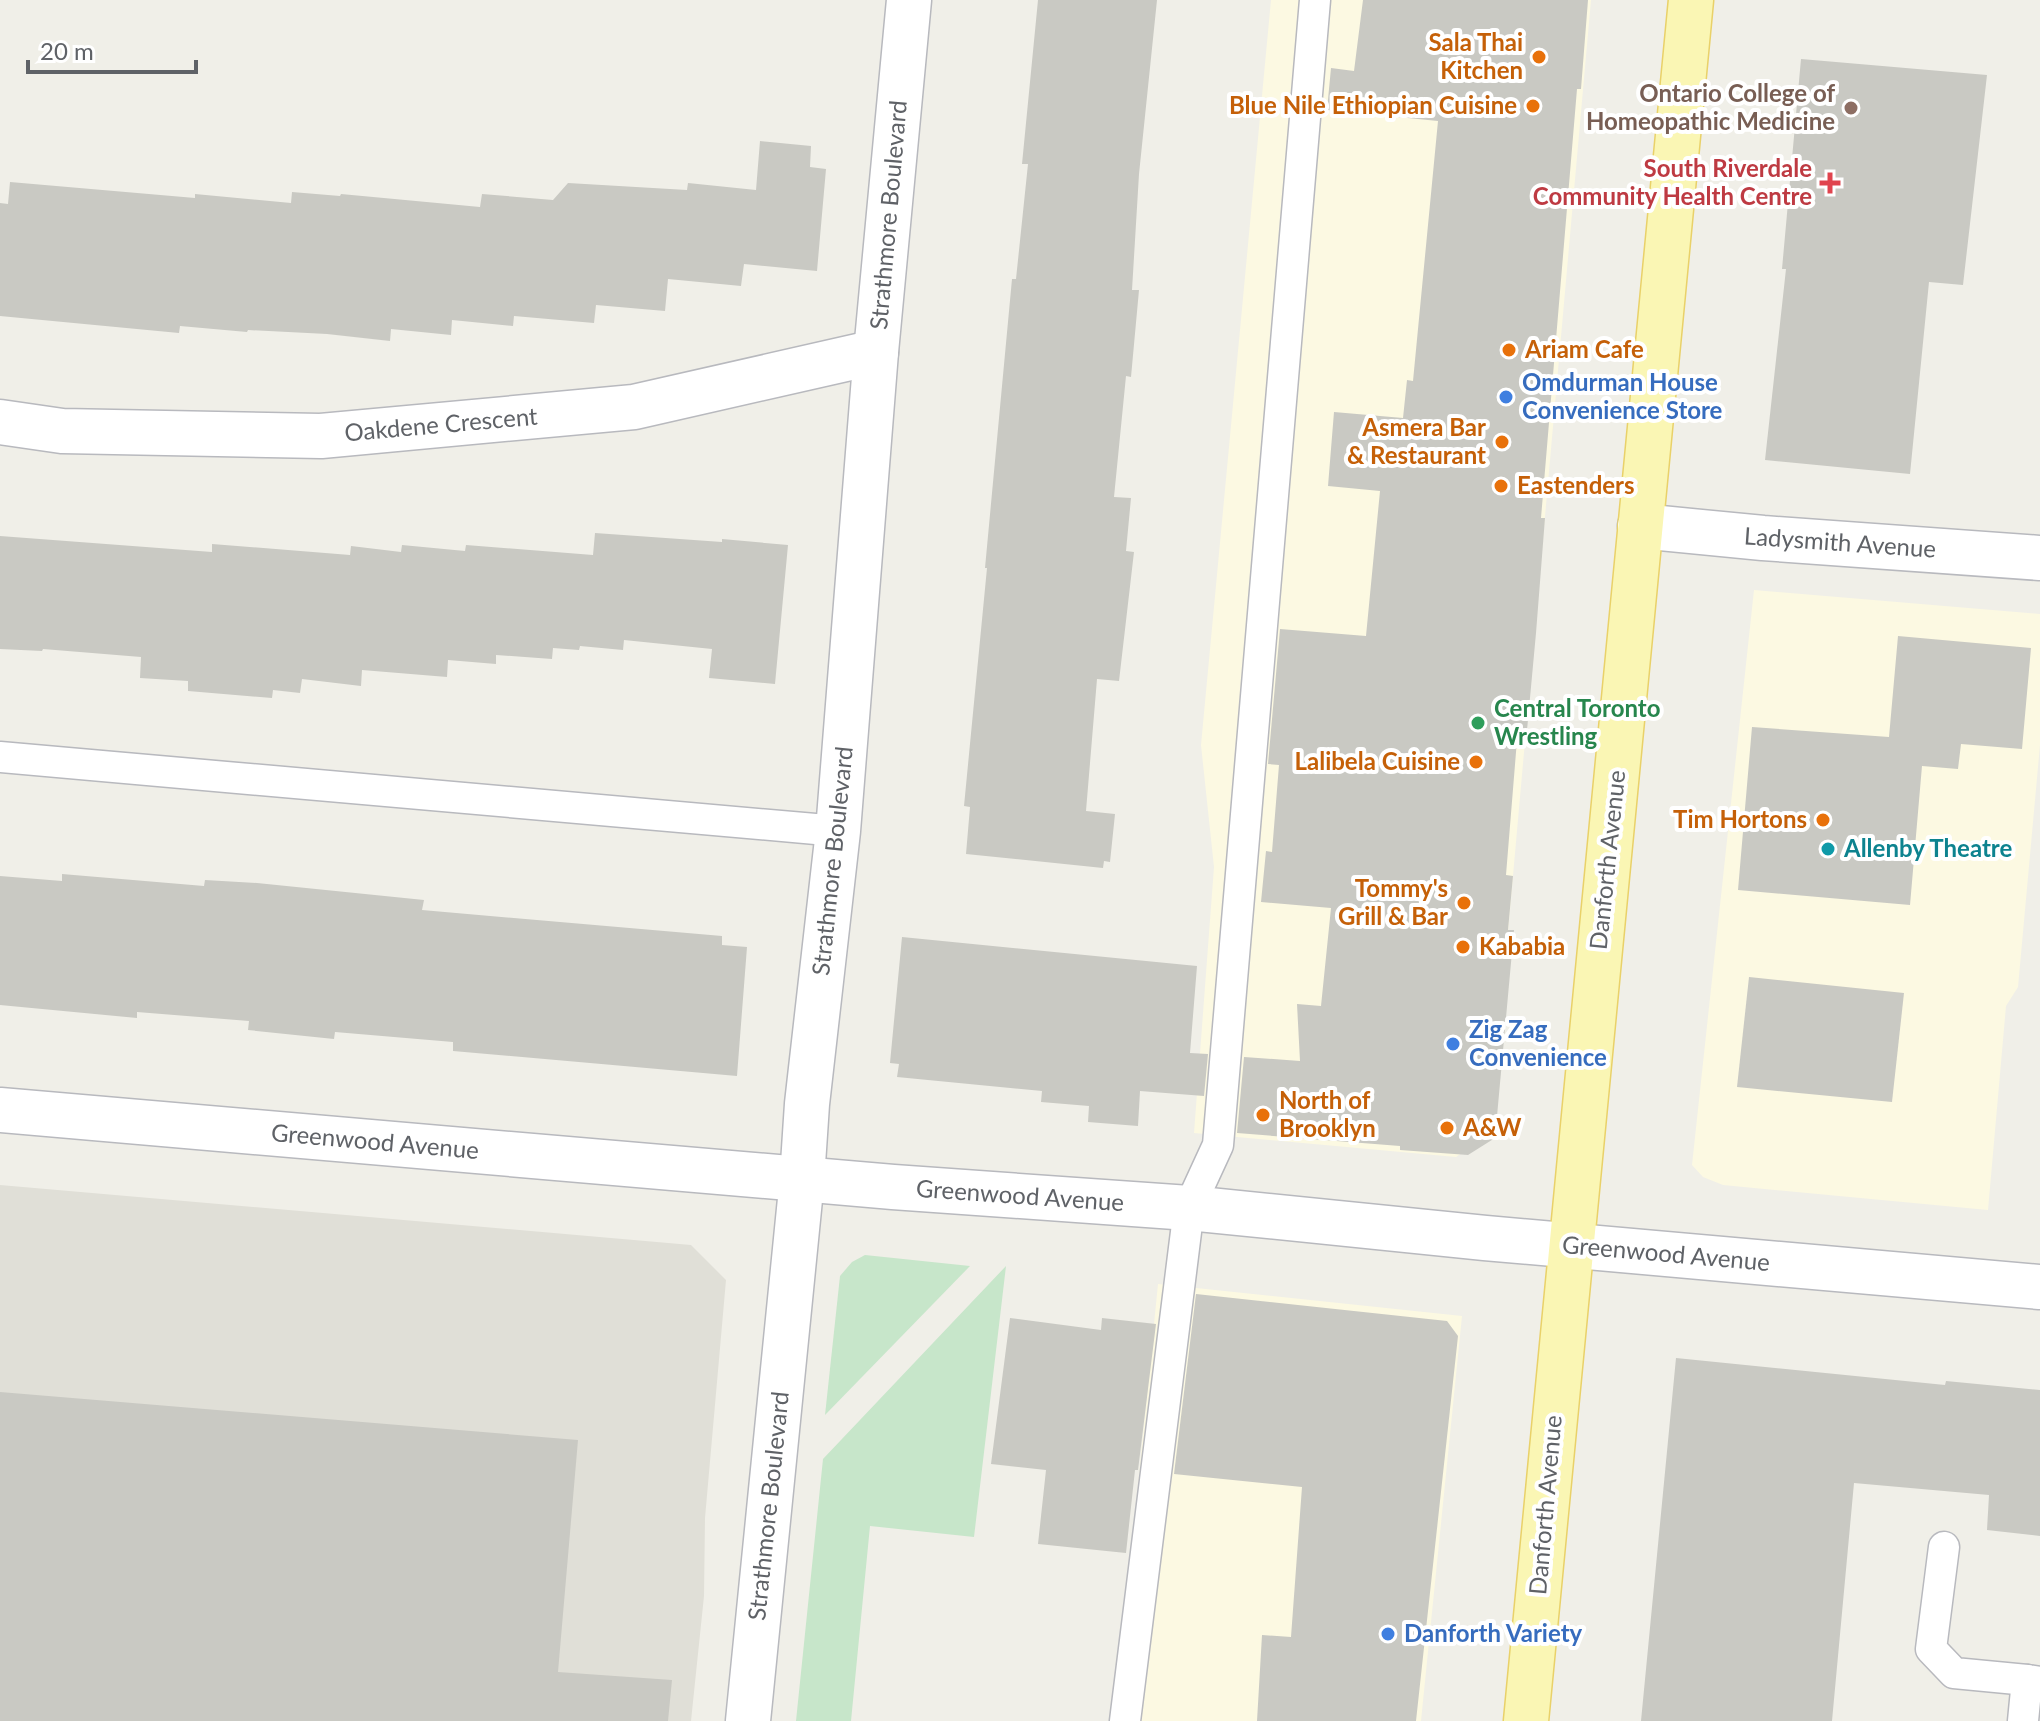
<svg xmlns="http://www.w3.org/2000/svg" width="2040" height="1721" font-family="Lato,sans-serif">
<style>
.commercial{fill:#fcf9e2}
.education{fill:#e0dfd7}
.green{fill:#c7e6ca}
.building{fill:#c9c9c3}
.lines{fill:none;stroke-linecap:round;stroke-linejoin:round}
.service-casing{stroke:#b8b9be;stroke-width:33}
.minor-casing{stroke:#b8b9be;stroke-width:47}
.tertiary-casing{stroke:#b8b9be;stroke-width:47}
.primary-casing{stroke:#e9d169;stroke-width:47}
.service{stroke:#fff;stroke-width:30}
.minor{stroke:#fff;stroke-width:44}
.tertiary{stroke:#fff;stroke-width:44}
.primary{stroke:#faf6b4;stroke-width:44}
.food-dot{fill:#e8710a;stroke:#fff;stroke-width:3}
.education-dot{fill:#8d6e63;stroke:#fff;stroke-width:3}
.health-dot{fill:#e0444e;stroke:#fff;stroke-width:3}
.shop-dot{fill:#3f7fe0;stroke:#fff;stroke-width:3}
.leisure-dot{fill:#2e9e5b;stroke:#fff;stroke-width:3}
.culture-dot{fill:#0f9aa8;stroke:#fff;stroke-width:3}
.labels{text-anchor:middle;stroke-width:8;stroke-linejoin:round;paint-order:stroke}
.food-label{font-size:24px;font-weight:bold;fill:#c56008;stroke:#fff;text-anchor:end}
.education-label{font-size:24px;font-weight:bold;fill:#785e54;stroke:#fff;text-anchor:end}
.health-label{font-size:24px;font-weight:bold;fill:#be3a42;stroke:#fff;text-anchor:end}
.street-label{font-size:24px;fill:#5f6267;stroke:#fff}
.shop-label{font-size:24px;font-weight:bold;fill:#366cbe;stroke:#fff;text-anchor:start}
.leisure-label{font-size:24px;font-weight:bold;fill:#27864d;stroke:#fff;text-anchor:start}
.culture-label{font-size:24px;font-weight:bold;fill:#0d838f;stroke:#fff;text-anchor:start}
</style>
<rect width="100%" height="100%" fill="#f0efe8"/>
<g class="commercial">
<polygon points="1271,0 1591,0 1490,1134 1456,1157 1194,1133 1214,867 1201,745"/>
<polygon points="1754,590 2040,614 2040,745 2018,987 2006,1006 1988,1210 1723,1185 1703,1177 1692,1165"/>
<polygon points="1158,1284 1462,1316 1421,1721 1112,1721 1131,1555"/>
</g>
<polygon class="education" points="0,1185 691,1245 726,1280 705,1518 704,1596 691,1721 0,1721"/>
<g class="green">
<polygon points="865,1255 970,1266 825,1415 840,1276 852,1262"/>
<polygon points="1006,1266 974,1537 870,1526 851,1721 796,1721 823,1459"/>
</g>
<g class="building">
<polygon points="1038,0 1157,0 1139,174 1132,290 1139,290 1131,377 1126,376 1114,497 1131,498 1126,551 1134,552 1119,681 1097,679 1086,811 1115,814 1110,862 1104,861 1103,868 966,854 970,807 964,806 987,568 985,568 1012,279 1016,279 1028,164 1022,164"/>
<polygon points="1363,0 1588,0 1581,89 1577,89 1541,518 1545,518 1536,633 1526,741 1517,740 1506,875 1513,876 1508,930 1514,930 1495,1138 1468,1155 1400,1150 1400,1146 1237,1133 1244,1057 1300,1061 1297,1004 1321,1006 1331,908 1261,902 1266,851 1272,852 1279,765 1268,764 1280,629 1366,636 1380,491 1328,486 1334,412 1403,418 1407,380 1413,381 1438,121 1327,110 1331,68 1354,71"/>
<polygon points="1801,59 1987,75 1963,285 1929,282 1910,474 1765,460 1786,269 1782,269"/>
<polygon points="760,141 811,146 810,167 826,169 817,271 744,264 741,286 668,279 665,311 596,305 594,323 514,316 513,326 452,320 451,335 391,329 390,341 327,334 248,330 247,332 180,326 179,333 0,316 0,203 8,204 10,182 195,198 195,194 291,203 292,192 340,196 341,194 480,207 482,194 553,200 568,183 687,190 688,183 756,190"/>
<polygon points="595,533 722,542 722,539 788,545 775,684 709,678 712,649 624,640 623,650 580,646 579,650 553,648 552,659 496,655 496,664 448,660 447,677 362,670 361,686 302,679 300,693 273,690 272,698 188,691 188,681 140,678 141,657 43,649 42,651 0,649 0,536 212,552 212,544 350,555 351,546 401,552 402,545 465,551 466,545 593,555"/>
<polygon points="1898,636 2031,648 2022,749 1961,744 1958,769 1922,766 1910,905 1738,890 1752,727 1889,737"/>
<polygon points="62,874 204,886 205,880 257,883 424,900 422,910 722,936 722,945 747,947 737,1076 453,1051 453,1042 335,1032 334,1039 248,1030 249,1021 137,1012 137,1018 0,1005 0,876 62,881"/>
<polygon points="902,937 1197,966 1190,1053 1208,1054 1204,1096 1140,1091 1138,1126 1088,1122 1089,1106 1041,1102 1042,1091 897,1077 899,1064 890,1063"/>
<polygon points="1749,977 1904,993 1892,1102 1737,1087"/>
<polygon points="1196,1294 1447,1321 1458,1336 1416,1721 1257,1721 1262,1635 1291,1637 1302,1487 1174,1474"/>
<polygon points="1010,1318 1101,1330 1102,1318 1156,1324 1138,1470 1135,1470 1126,1553 1038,1544 1046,1470 991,1464"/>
<polygon points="1676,1358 1945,1385 1946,1381 2040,1390 2040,1536 1987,1530 1989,1495 1854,1483 1832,1721 1641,1721"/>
<polygon points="0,1392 578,1440 558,1672 672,1680 668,1721 0,1721"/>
</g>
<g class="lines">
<g class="service-casing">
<g id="service">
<polyline points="0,757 838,831"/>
<polyline points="1944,1547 1931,1649 1954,1673 2027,1680"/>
<polyline points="1125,1721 1189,1208 1218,1145 1315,0"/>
<polyline points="2023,1721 2027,1680 2040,1682"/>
</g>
</g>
<g class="minor-casing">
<g id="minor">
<polyline points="0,422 62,431 321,436 634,407 876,352"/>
<polyline points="1640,526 1763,538 2040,558"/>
<polyline points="748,1721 802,1179 807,1104 838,831 876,352 909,0"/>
</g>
</g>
<g class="tertiary-casing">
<polyline id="tertiary" points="0,1110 893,1187 1189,1208 1485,1238 2040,1287"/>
</g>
<g class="primary-casing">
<polyline id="primary" points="1526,1721 1691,0"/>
</g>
<use href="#service" class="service"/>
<use href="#minor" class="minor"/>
<use href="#tertiary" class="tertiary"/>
<use href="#primary" class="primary"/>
</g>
<g class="food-dot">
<circle cx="1539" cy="57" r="8"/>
<circle cx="1533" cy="106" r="8"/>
<circle cx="1509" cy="350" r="8"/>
<circle cx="1502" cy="442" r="8"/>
<circle cx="1501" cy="486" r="8"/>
<circle cx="1476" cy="762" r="8"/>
<circle cx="1823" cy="820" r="8"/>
<circle cx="1464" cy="903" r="8"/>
<circle cx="1463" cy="947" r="8"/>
<circle cx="1263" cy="1115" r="8"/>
<circle cx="1447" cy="1128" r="8"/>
</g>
<circle class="education-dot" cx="1851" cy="108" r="8"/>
<path class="health-dot" d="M1826 171h8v8h8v8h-8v8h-8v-8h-8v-8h8z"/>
<g class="shop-dot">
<circle cx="1506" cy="397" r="8"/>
<circle cx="1453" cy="1044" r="8"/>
<circle cx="1388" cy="1634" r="8"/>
</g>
<circle class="leisure-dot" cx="1478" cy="723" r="8"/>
<circle class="culture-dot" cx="1828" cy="849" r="8"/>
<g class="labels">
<g class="food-label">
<text x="1523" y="51">Sala Thai<tspan x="1523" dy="28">Kitchen</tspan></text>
<text x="1517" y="114">Blue Nile Ethiopian Cuisine</text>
<text x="1525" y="358" text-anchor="start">Ariam Cafe</text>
<text x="1486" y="436">Asmera Bar<tspan x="1486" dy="28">&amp; Restaurant</tspan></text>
<text x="1517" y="494" text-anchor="start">Eastenders</text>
<text x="1460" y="770">Lalibela Cuisine</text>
<text x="1807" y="828">Tim Hortons</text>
<text x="1448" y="897">Tommy's<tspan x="1448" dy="28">Grill &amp; Bar</tspan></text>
<text x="1479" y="955" text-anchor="start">Kababia</text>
<text x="1279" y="1109" text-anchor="start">North of<tspan x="1279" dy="28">Brooklyn</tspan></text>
<text x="1463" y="1136" text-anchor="start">A&amp;W</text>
</g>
<g class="education-label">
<text x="1835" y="102">Ontario College of<tspan x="1835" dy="28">Homeopathic Medicine</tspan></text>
</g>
<g class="health-label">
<text x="1812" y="177">South Riverdale<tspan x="1812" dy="28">Community Health Centre</tspan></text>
</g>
<g class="street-label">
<text transform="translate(889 215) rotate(-85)" y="8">Strathmore Boulevard</text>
<text transform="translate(441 425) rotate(-5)" y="8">Oakdene Crescent</text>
<text transform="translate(1840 543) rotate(4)" y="8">Ladysmith Avenue</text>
<text transform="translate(1608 860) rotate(-84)" y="8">Danforth Avenue</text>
<text transform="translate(833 861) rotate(-84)" y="8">Strathmore Boulevard</text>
<text transform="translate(375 1142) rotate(5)" y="8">Greenwood Avenue</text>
<text transform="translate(1020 1196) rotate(4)" y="8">Greenwood Avenue</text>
<text transform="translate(1666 1254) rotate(5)" y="8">Greenwood Avenue</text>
<text transform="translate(1546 1505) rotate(-85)" y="8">Danforth Avenue</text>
<text transform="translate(769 1506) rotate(-84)" y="8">Strathmore Boulevard</text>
</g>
<g class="shop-label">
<text x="1522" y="391">Omdurman House<tspan x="1522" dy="28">Convenience Store</tspan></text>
<text x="1469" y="1038">Zig Zag<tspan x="1469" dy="28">Convenience</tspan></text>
<text x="1404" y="1642">Danforth Variety</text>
</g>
<g class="leisure-label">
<text x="1494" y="717">Central Toronto<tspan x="1494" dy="28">Wrestling</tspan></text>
</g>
<g class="culture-label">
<text x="1844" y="857">Allenby Theatre</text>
</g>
</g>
<path d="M28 60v12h168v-12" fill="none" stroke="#5f6267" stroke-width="4"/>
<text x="40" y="60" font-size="24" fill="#5f6267" stroke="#ffffff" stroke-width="6" paint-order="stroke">20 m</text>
</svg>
